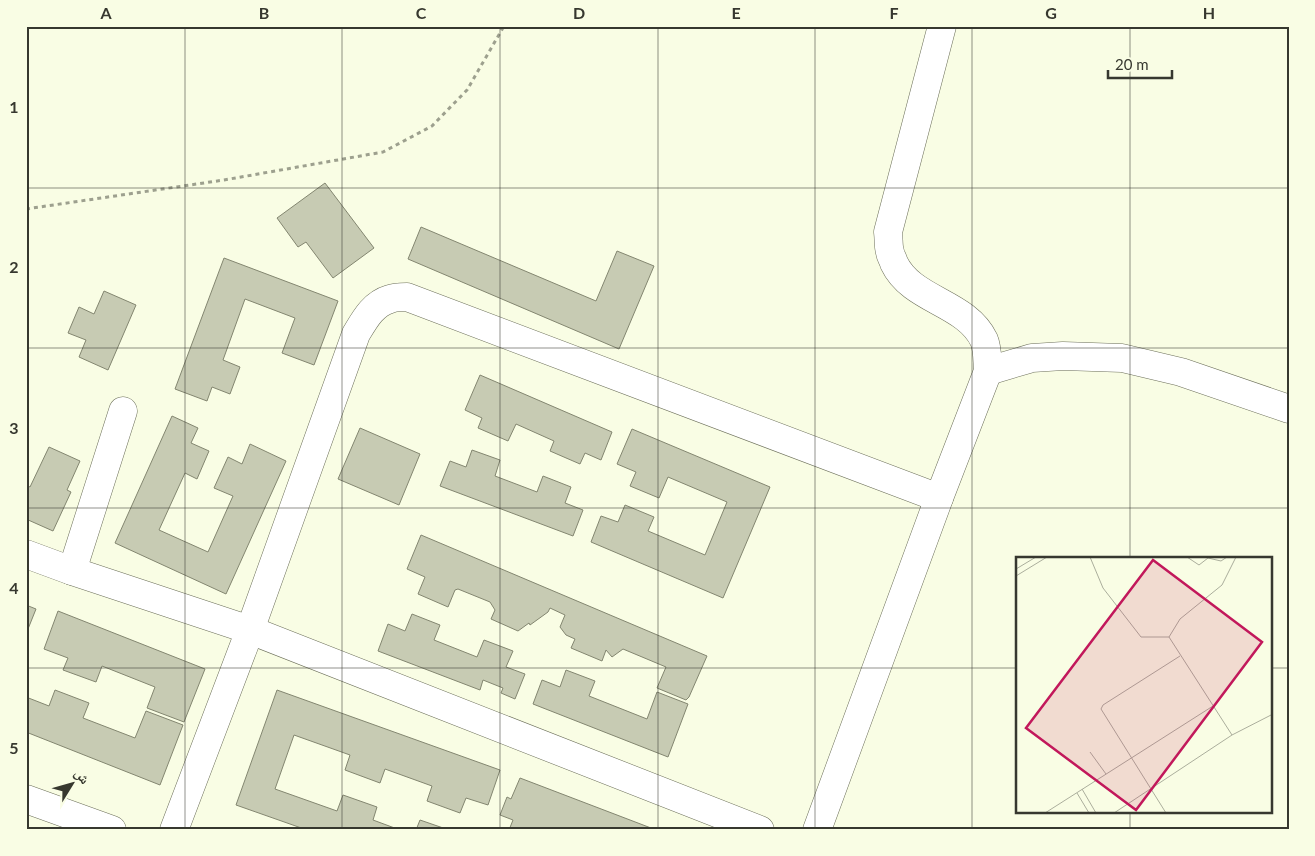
<svg xmlns="http://www.w3.org/2000/svg" width="1315" height="856" font-family="Lato,'Noto Naskh Arabic',sans-serif">
<style>
.building{fill:#c7cbb3;stroke:#838670}
.lines{fill:none;stroke-linecap:round;stroke-linejoin:round}
.minor-casing{stroke:#6d705b;stroke-width:29}
.path{stroke:#9da08e;stroke-width:3;stroke-dasharray:4 4;stroke-linecap:butt}
.minor{stroke:#fff;stroke-width:28}
.grid{fill:none;stroke:#37382f;stroke-width:1;stroke-opacity:0.55}
.inset-road{fill:none;stroke:#abae9c;stroke-width:1}
.view{fill:#c2185b;fill-opacity:0.15;stroke:#c2185b;stroke-width:2.5}
.inset-edge{fill:none;stroke:#37382f;stroke-width:2.5}
.neatline{fill:none;stroke:#37382f;stroke-width:2}
.grid-label{font-size:16px;text-anchor:middle;font-weight:bold;fill:#37382f}
</style>
<rect width="100%" height="100%" fill="#f9fde4"/>
<g class="building">
<polygon points="325,183 374,248 333,278 306,242 298,247 277,218"/>
<polygon points="421,227 596,301 617,251 654,266 619,349 408,259"/>
<polygon points="224,258 338,301 314,365 282,353 295,318 245,299 223,360 240,367 230,394 212,387 207,401 175,389"/>
<polygon points="104,291 136,305 108,370 79,357 86,340 68,333 79,307 94,314"/>
<polygon points="480,375 612,432 601,460 585,453 580,464 550,451 554,441 516,424 508,441 478,428 482,418 465,410"/>
<polygon points="172,416 198,428 191,443 209,451 197,479 185,473 159,530 208,552 233,496 214,488 228,457 242,464 250,444 286,461 226,594 115,543"/>
<polygon points="360,428 420,454 399,505 338,479"/>
<polygon points="632,429 770,487 723,598 591,542 601,516 618,522 625,505 654,517 648,531 705,555 727,502 668,477 659,498 630,486 636,472 617,464"/>
<polygon points="49,447 80,461 67,490 71,492 53,531 26,519 26,485 30,487"/>
<polygon points="472,450 500,460 495,476 537,492 543,476 571,487 565,503 583,510 573,536 440,486 450,461 466,467"/>
<polygon points="421,535 707,656 689,697 686,700 657,688 666,667 623,649 612,657 606,650 602,661 571,648 575,639 566,635 560,627 565,615 550,608 548,612 530,625 529,623 518,631 491,619 495,610 490,602 458,589 455,590 448,607 418,594 425,577 407,569"/>
<polygon points="26,605 36,609 28,629 26,628"/>
<polygon points="58,611 205,669 184,722 147,708 155,687 102,666 96,682 63,670 68,658 44,649"/>
<polygon points="412,614 440,625 434,640 477,657 484,640 513,651 506,667 525,674 515,699 501,693 503,688 483,680 480,690 378,651 388,624 405,631"/>
<polygon points="566,670 595,681 589,696 647,719 657,692 688,704 668,757 533,704 542,680 560,687"/>
<polygon points="55,690 89,703 83,718 135,738 146,711 183,725 160,785 26,732 26,697 49,706"/>
<polygon points="277,690 500,770 488,805 466,798 460,813 427,801 432,786 385,769 380,783 345,770 350,755 294,735 275,789 337,811 343,795 377,807 373,820 400,830 307,830 236,805"/>
<polygon points="520,778 651,828 650,830 509,830 513,820 500,815 507,797 511,799"/>
<polygon points="420,820 449,830 416,830"/>
</g>
<g class="lines">
<g class="minor-casing">
<g id="minor">
<polyline points="988,371 1032,358 1063,356 1122,358 1181,372 1289,409"/>
<polyline points="26,554 72,571 250,630 760,830"/>
<polyline points="72,571 123,411"/>
<polyline points="26,799 112,830"/>
<path d="M174 830 250 630 356 334C365 319 373 304 390 299 395 297 402 297 407 297L939 498"/>
<path d="M817 830 939 498 988 371C987 361 988 349 984 340 966 302 912 301 894 263 893 259 890 255 890 252 888 246 889 239 888 232L942 26"/>
</g>
</g>
<polyline class="path" points="26,209 224,180 383,152 432,126 467,90 504,26"/>
<use href="#minor" class="minor"/>
</g>
<path class="grid" d="M185 26V830M342 26V830M500 26V830M658 26V830M815 26V830M972 26V830M1130 26V558M26 188H1289M26 348H1289M26 508H1289M26 668H1018M1271 668H1289M1130 812V830"/>
<g transform="translate(1016 557)">
<rect width="256" height="256" fill="#f9fde4"/>
<path class="inset-road" d="M74 0 87 31 125 80H153L216 178M171 0 183 8 192 1 205 4 211 0M0 12 20 0M0 19 31 0M153 80 164 62 206 28 220 0M74 195 90 217M66 232 80 256M61 236 73 256M29 256 197 149M98 256 216 178 257 157M150 256 85 152 87 148 164 99"/>
<path class="view" d="M137 3 246 85 120 253 10 171Z"/>
<rect width="256" height="256" class="inset-edge"/>
</g>
<rect width="1315" height="856" fill="none" stroke="#f9fde4" stroke-width="55"/>
<g transform="translate(72 784) rotate(53)" stroke="#f9fde4" stroke-width="4" paint-order="stroke">
<path d="M0-4L9 19L0 12L-9 19Z" fill="#37382f"/>
<text y="-8" font-size="14" font-weight="bold" text-anchor="middle" fill="#37382f">ش</text>
</g>
<path d="M1108 70v8h64v-8" fill="none" stroke="#37382f" stroke-width="2.5"/>
<text x="1115" y="70" font-size="15" fill="#37382f" stroke="#f9fde4" stroke-width="4" paint-order="stroke">20 m</text>
<rect x="28" y="28" width="1260" height="800" class="neatline"/>
<g class="grid-label">
<text x="106" y="19">A</text>
<text x="264" y="19">B</text>
<text x="421" y="19">C</text>
<text x="579" y="19">D</text>
<text x="736" y="19">E</text>
<text x="894" y="19">F</text>
<text x="1051" y="19">G</text>
<text x="1209" y="19">H</text>
<text x="14" y="113">1</text>
<text x="14" y="273">2</text>
<text x="14" y="434">3</text>
<text x="14" y="594">4</text>
<text x="14" y="754">5</text>
</g>
</svg>
